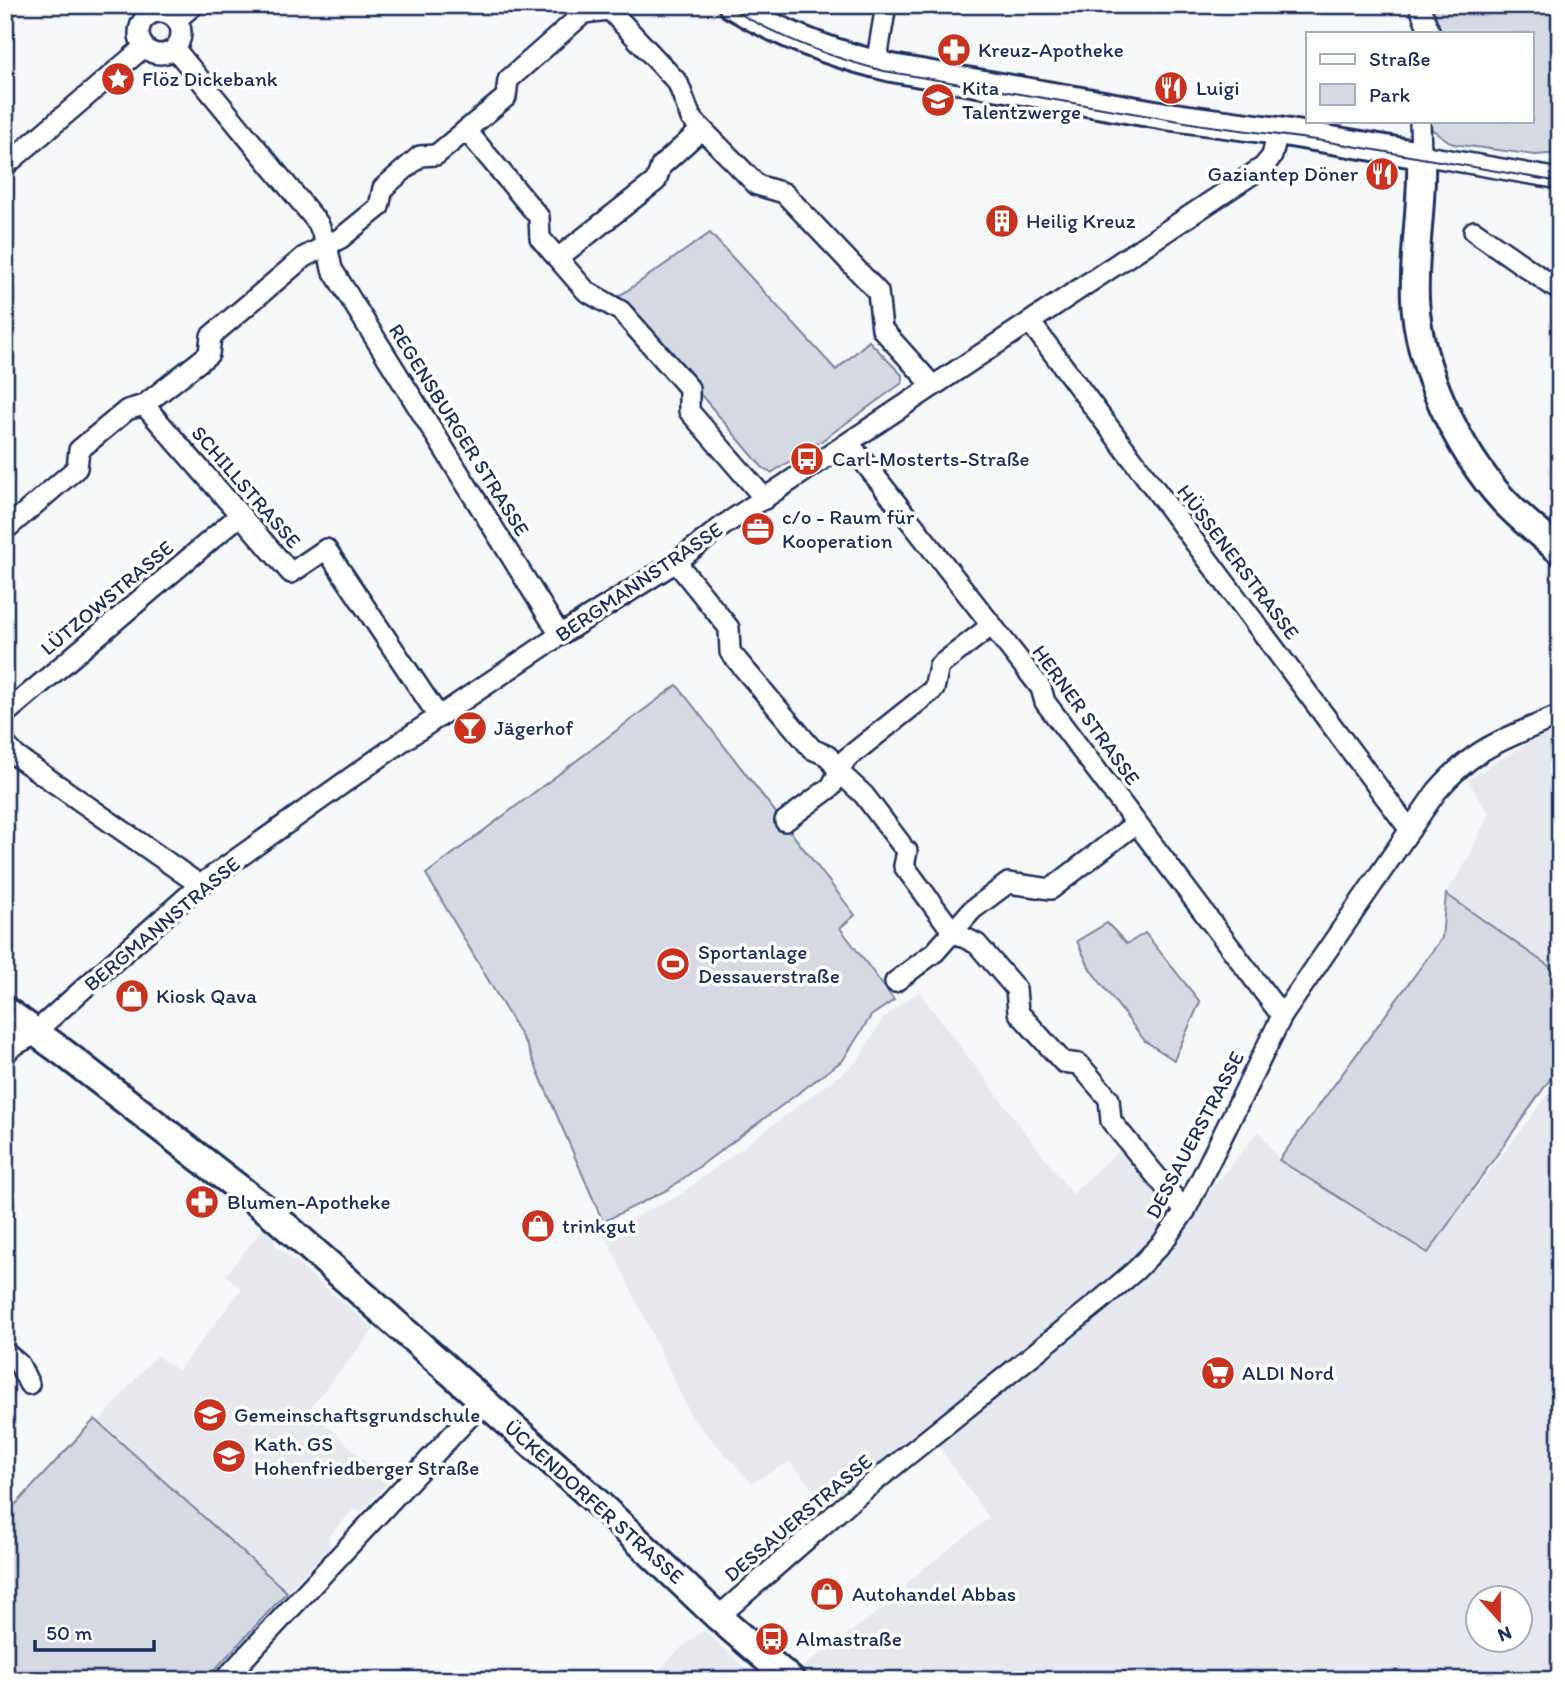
<svg xmlns="http://www.w3.org/2000/svg" width="1565" height="1685" font-family="Itim,sans-serif">
<style>
.built{fill:#e6e8ee;fill-rule:evenodd}
.green{fill:#d6d9e2;stroke:#7884a0;stroke-width:2}
.lines{fill:none;stroke-linecap:round;stroke-linejoin:round}
.minor-casing{stroke:#1b2f5e;stroke-width:24}
.tertiary-casing{stroke:#1b2f5e;stroke-width:28}
.secondary-casing{stroke:#1b2f5e;stroke-width:32}
.minor{stroke:#fff;stroke-width:19}
.tertiary{stroke:#fff;stroke-width:23}
.secondary{stroke:#fff;stroke-width:26}
.tram{stroke:#1b2f5e;stroke-width:2}
.labels{text-anchor:middle;stroke-width:7;stroke-linejoin:round;paint-order:stroke}
.poi-label{font-size:21px;fill:#1b2f5e;stroke:#fff;text-anchor:start}
.street-label{font-size:21px;fill:#1b2f5e;stroke:#fff}
</style>
<rect width="100%" height="100%" fill="#f6f7f9"/>
<filter id="ink" filterUnits="userSpaceOnUse"><feTurbulence type="fractalNoise" baseFrequency=".0143" numOctaves="2"/><feDisplacementMap in="SourceGraphic" scale="14" xChannelSelector="R" yChannelSelector="G"/><feConvolveMatrix kernelMatrix="1 2 1 2 8 2 1 2 1" color-interpolation-filters="sRGB"/></filter>
<g filter="url(#ink)">
<g class="built">
<polygon points="1560,730 1560,974 1446,894 1467,861 1489,813 1467,780 1533,740"/>
<path d="M919 992 1072 1194 1127 1143 1189 1217 1259 1131 1279 1160 1427 1253 1560 1079V1134L1551 1146 1560 1158V1680H812L801 1668 905 1592 908 1581 989 1518 925 1427 825 1505 790 1461 752 1483 692 1418 604 1232 678 1196 857 1062 882 1020 902 1003ZM1478 1598H1520V1640H1478Z"/>
<polygon points="263,1228 273,1237 274,1244 374,1329 309,1409 388,1482 362,1511 354,1509 328,1537 331,1546 287,1592 100,1421 156,1355 178,1371 242,1289 226,1275"/>
<polygon points="704,1631 758,1680 649,1680 682,1647"/>
</g>
<g class="green">
<polygon points="1431,5 1560,5 1560,153 1535,155 1453,144 1430,128 1432,121 1532,121 1532,33 1442,33"/>
<polygon points="710,233 836,370 869,341 902,375 902,383 820,442 771,473 762,467 618,297"/>
<polygon points="677,685 855,915 840,928 894,1000 871,1016 843,1060 669,1189 603,1222 527,1046 426,874"/>
<polygon points="1446,894 1560,974 1560,1065 1428,1253 1279,1160 1442,938"/>
<polygon points="1107,923 1127,944 1145,933 1200,1002 1174,1060 1145,1041 1090,969 1077,941"/>
<polygon points="95,1419 287,1592 205,1680 5,1680 5,1516"/>
</g>
<g class="lines">
<g class="minor-casing">
<g id="minor">
<polyline points="1419,5 1430,33"/>
<polyline points="609,9 678,83 691,118 757,185 784,193 878,292 882,329 933,386"/>
<circle cx="160" cy="33" r="21"/>
<polyline points="177,19 194,5"/>
<polyline points="175,49 318,223 327,245 332,269 560,635"/>
<polyline points="876,65 886,5"/>
<polyline points="1420,121 1421,155 1560,179"/>
<polyline points="466,130 539,217 540,238 586,291 621,311 682,380 689,388 689,411 765,499"/>
<polyline points="5,166 144,47"/>
<polyline points="1474,231 1560,291"/>
<polyline points="558,258 656,181 661,166 702,129"/>
<polyline points="1030,322 1410,830"/>
<polyline points="144,405 291,573 326,549 439,717"/>
<polyline points="849,443 1041,688 1045,702 1282,1016"/>
<polyline points="5,530 77,468 79,450 127,410 144,405 209,354 211,336 304,257 341,238 379,207 383,188 420,156 436,155 506,97 508,80 584,13 608,10 613,5"/>
<polyline points="676,562 729,628 730,652 812,749 828,756 839,772 864,795 901,844"/>
<polyline points="5,714 239,516"/>
<polyline points="5,744 16,756 200,885"/>
<polyline points="785,821 831,787 846,759 934,689 939,666 992,625"/>
<polyline points="907,851 904,866 953,932 977,944 1016,989 1018,1012 1063,1062 1079,1064 1109,1099 1111,1121 1185,1211"/>
<polyline points="895,982 935,952 972,910 1008,883 1051,889 1135,824"/>
<polyline points="35,1032 200,885 404,740 560,635 676,562 724,525 1263,167 1272,156 1278,131"/>
<polyline points="5,1352 19,1364 29,1384"/>
<path d="M718 1617 848 1503 1101 1300 1136 1270 1163 1242 1185 1211 1282 1016 1436 792C1476 745 1506 739 1560 715"/>
<polyline points="224,1680 483,1402"/>
</g>
</g>
<g class="tertiary-casing">
<polyline id="tertiary" points="5,1051 11,1045 35,1032"/>
</g>
<g class="secondary-casing">
<g id="secondary">
<path d="M732 5C782 35 835 55 892 68L1166 116 1278 131 1421 155C1423 203 1413 251 1415 299 1418 367 1458 451 1504 501 1521 519 1541 535 1560 551"/>
<polyline points="5,1010 64,1053 272,1214 585,1491 718,1617 791,1680"/>
</g>
</g>
<use href="#minor" class="minor"/>
<use href="#tertiary" class="tertiary"/>
<use href="#secondary" class="secondary"/>
<path class="tram" d="M725 5C775 36 828 57 884 71L1203 125 1323 141 1560 182"/>
</g>
</g>
<defs>
<g id="pharmacy-disc" transform="scale(1.75)"><circle r="9.5" fill="#c8321e" stroke="#fff"/><path d="M-2-6h4v4h4v4h-4v4h-4v-4h-4v-4h4Z" fill="#fff"/></g>
<g id="sight-disc" transform="scale(1.75)"><circle r="9.5" fill="#c8321e" stroke="#fff"/><path d="M0-6L1.8-2.2L6-1.7L2.9 1.2L3.7 5.4L0 3.3L-3.7 5.4L-2.9 1.2L-6-1.7L-1.8-2.2Z" fill="#fff"/></g>
<g id="restaurant-disc" transform="scale(1.75)"><circle r="9.5" fill="#c8321e" stroke="#fff"/><path d="M-5-6h1v4h1v-4h1v4h1v-4h1v5L-1.5 .5V6h-2V.5L-5-1ZM5-6V6H3V1.5H1.5Q1.5-4 5-6Z" fill="#fff"/></g>
<g id="school-disc" transform="scale(1.75)"><circle r="9.5" fill="#c8321e" stroke="#fff"/><path d="M0-5L7-2L0 1L-7-2ZM-4 1L0 2.5L4 1V4Q0 6-4 4Z" fill="#fff"/></g>
<g id="building-disc" transform="scale(1.75)"><circle r="9.5" fill="#c8321e" stroke="#fff"/><path d="M-4-6H4V6H1V3H-1V6H-4ZM-2.5-4.3h1.7v1.8h-1.7ZM.8-4.3h1.7v1.8H.8ZM-2.5-1h1.7V.8h-1.7ZM.8-1h1.7V.8H.8Z" fill="#fff"/></g>
<g id="bus-disc" transform="scale(1.75)"><circle r="9.5" fill="#c8321e" stroke="#fff"/><path d="M-5-6H5V4H4V6H2V4H-2V6H-4V4H-5ZM-3.5-4V0h7V-4ZM-3.5 1.2v1.5H-2V1.2ZM2 1.2v1.5H3.5V1.2Z" fill="#fff"/></g>
<g id="office-disc" transform="scale(1.75)"><circle r="9.5" fill="#c8321e" stroke="#fff"/><path d="M-6-3h4V-5.5h4V-3h4V5H-6ZM-1-4.5V-3h2v-1.5ZM-6 0V1H6V0Z" fill="#fff"/></g>
<g id="bar-disc" transform="scale(1.75)"><circle r="9.5" fill="#c8321e" stroke="#fff"/><path d="M-6-5H6L.8 .8V4.5H3.5V6h-7V4.5H-.8V.8Z" fill="#fff"/></g>
<g id="stadium-disc" transform="scale(1.75)"><circle r="9.5" fill="#c8321e" stroke="#fff"/><path d="M0-5a6.5 5 0 1 0 0 10a6.5 5 0 1 0 0-10ZM-3.5-1.8h7v3.6h-7Z" fill="#fff"/></g>
<g id="shop-disc" transform="scale(1.75)"><circle r="9.5" fill="#c8321e" stroke="#fff"/><path d="M-5-2.5h2.3a2.7 3.5 0 0 1 5.4 0H5L5.5 6h-11ZM-1.5-2.5h3a1.5 2.3 0 0 0-3 0Z" fill="#fff"/></g>
<g id="supermarket-disc" transform="scale(1.75)"><circle r="9.5" fill="#c8321e" stroke="#fff"/><path d="M-6-5.5h2.5l.6 2H6L4.5 2H-2.5L-4.4-4H-6ZM-1.5 3.2a1.3 1.3 0 1 0 .1 0ZM3 3.2a1.3 1.3 0 1 0 .1 0Z" fill="#fff"/></g>
</defs>
<g fill-rule="evenodd">
<use href="#pharmacy-disc" x="954" y="50"/>
<use href="#sight-disc" x="118" y="79"/>
<use href="#restaurant-disc" x="1171" y="88"/>
<use href="#school-disc" x="938" y="100"/>
<use href="#restaurant-disc" x="1382" y="174"/>
<use href="#building-disc" x="1002" y="221"/>
<use href="#bus-disc" x="807" y="459"/>
<use href="#office-disc" x="758" y="529"/>
<use href="#bar-disc" x="470" y="728"/>
<use href="#stadium-disc" x="673" y="964"/>
<use href="#shop-disc" x="132" y="996"/>
<use href="#pharmacy-disc" x="202" y="1202"/>
<use href="#shop-disc" x="538" y="1226"/>
<use href="#supermarket-disc" x="1218" y="1373"/>
<use href="#school-disc" x="210" y="1415"/>
<use href="#school-disc" x="229" y="1456"/>
<use href="#shop-disc" x="827" y="1594"/>
<use href="#bus-disc" x="772" y="1639"/>
</g>
<g class="labels">
<g class="poi-label">
<text x="978" y="57">Kreuz-Apotheke</text>
<text x="142" y="86">Flöz Dickebank</text>
<text x="962" y="95">Kita<tspan x="962" dy="24">Talentzwerge</tspan></text>
<text x="1196" y="95">Luigi</text>
<text x="1358" y="181" text-anchor="end">Gaziantep Döner</text>
<text x="1026" y="228">Heilig Kreuz</text>
<text x="832" y="466">Carl-Mosterts-Straße</text>
<text x="782" y="524">c/o - Raum für<tspan x="782" dy="24">Kooperation</tspan></text>
<text x="494" y="735">Jägerhof</text>
<text x="698" y="959">Sportanlage<tspan x="698" dy="24">Dessauerstraße</tspan></text>
<text x="156" y="1003">Kiosk Qava</text>
<text x="227" y="1209">Blumen-Apotheke</text>
<text x="562" y="1233">trinkgut</text>
<text x="1242" y="1380">ALDI Nord</text>
<text x="234" y="1422">Gemeinschaftsgrundschule</text>
<text x="254" y="1451">Kath. GS<tspan x="254" dy="24">Hohenfriedberger Straße</tspan></text>
<text x="852" y="1601">Autohandel Abbas</text>
<text x="796" y="1646">Almastraße</text>
</g>
<g class="street-label">
<text transform="translate(459 430) rotate(58)" y="7">REGENSBURGER STRASSE</text>
<text transform="translate(246 487) rotate(49)" y="7">SCHILLSTRASSE</text>
<text transform="translate(1238 562) rotate(53)" y="7">HÜSSENERSTRASSE</text>
<text transform="translate(639 582) rotate(-34)" y="7">BERGMANNSTRASSE</text>
<text transform="translate(107 598) rotate(-40)" y="7">LÜTZOWSTRASSE</text>
<text transform="translate(1086 715) rotate(54)" y="7">HERNER STRASSE</text>
<text transform="translate(162 924) rotate(-40)" y="7">BERGMANNSTRASSE</text>
<text transform="translate(1195 1135) rotate(-62)" y="7">DESSAUERSTRASSE</text>
<text transform="translate(594 1502) rotate(42)" y="7">ÜCKENDORFER STRASSE</text>
<text transform="translate(798 1518) rotate(-40)" y="7">DESSAUERSTRASSE</text>
</g>
</g>
<rect width="1565" height="1685" fill="none" stroke="#fff" stroke-width="28"/>
<rect x="14" y="14" width="1537" height="1657" fill="none" stroke="#1b2f5e" stroke-width="2.5" filter="url(#ink)"/>
<rect x="1306" y="32" width="228" height="91" fill="#ffffff" stroke="#a4acbf" stroke-width="2"/>
<rect x="1320" y="54" width="35" height="10" fill="#ffffff" stroke="#a4acbf" stroke-width="2"/>
<text x="1369" y="66" font-size="21" fill="#1b2f5e">Straße</text>
<rect x="1320" y="84" width="35" height="21" fill="#d6d9e2" stroke="#a4acbf" stroke-width="2"/>
<text x="1369" y="102" font-size="21" fill="#1b2f5e">Park</text>
<g transform="translate(1499 1619) rotate(159)"><circle r="33" fill="#ffffff" stroke="#a4acbf" stroke-width="2"/>
<path d="M0-5L12 26L0 18L-12 26Z" fill="#c8321e"/>
<text y="-10" font-size="19" font-weight="bold" text-anchor="middle" fill="#1b2f5e">N</text>
</g>
<path d="M35 1640v10h119v-10" fill="none" stroke="#1b2f5e" stroke-width="3.5"/>
<text x="46" y="1640" font-size="21" fill="#1b2f5e" stroke="#ffffff" stroke-width="5" paint-order="stroke">50 m</text>
</svg>
